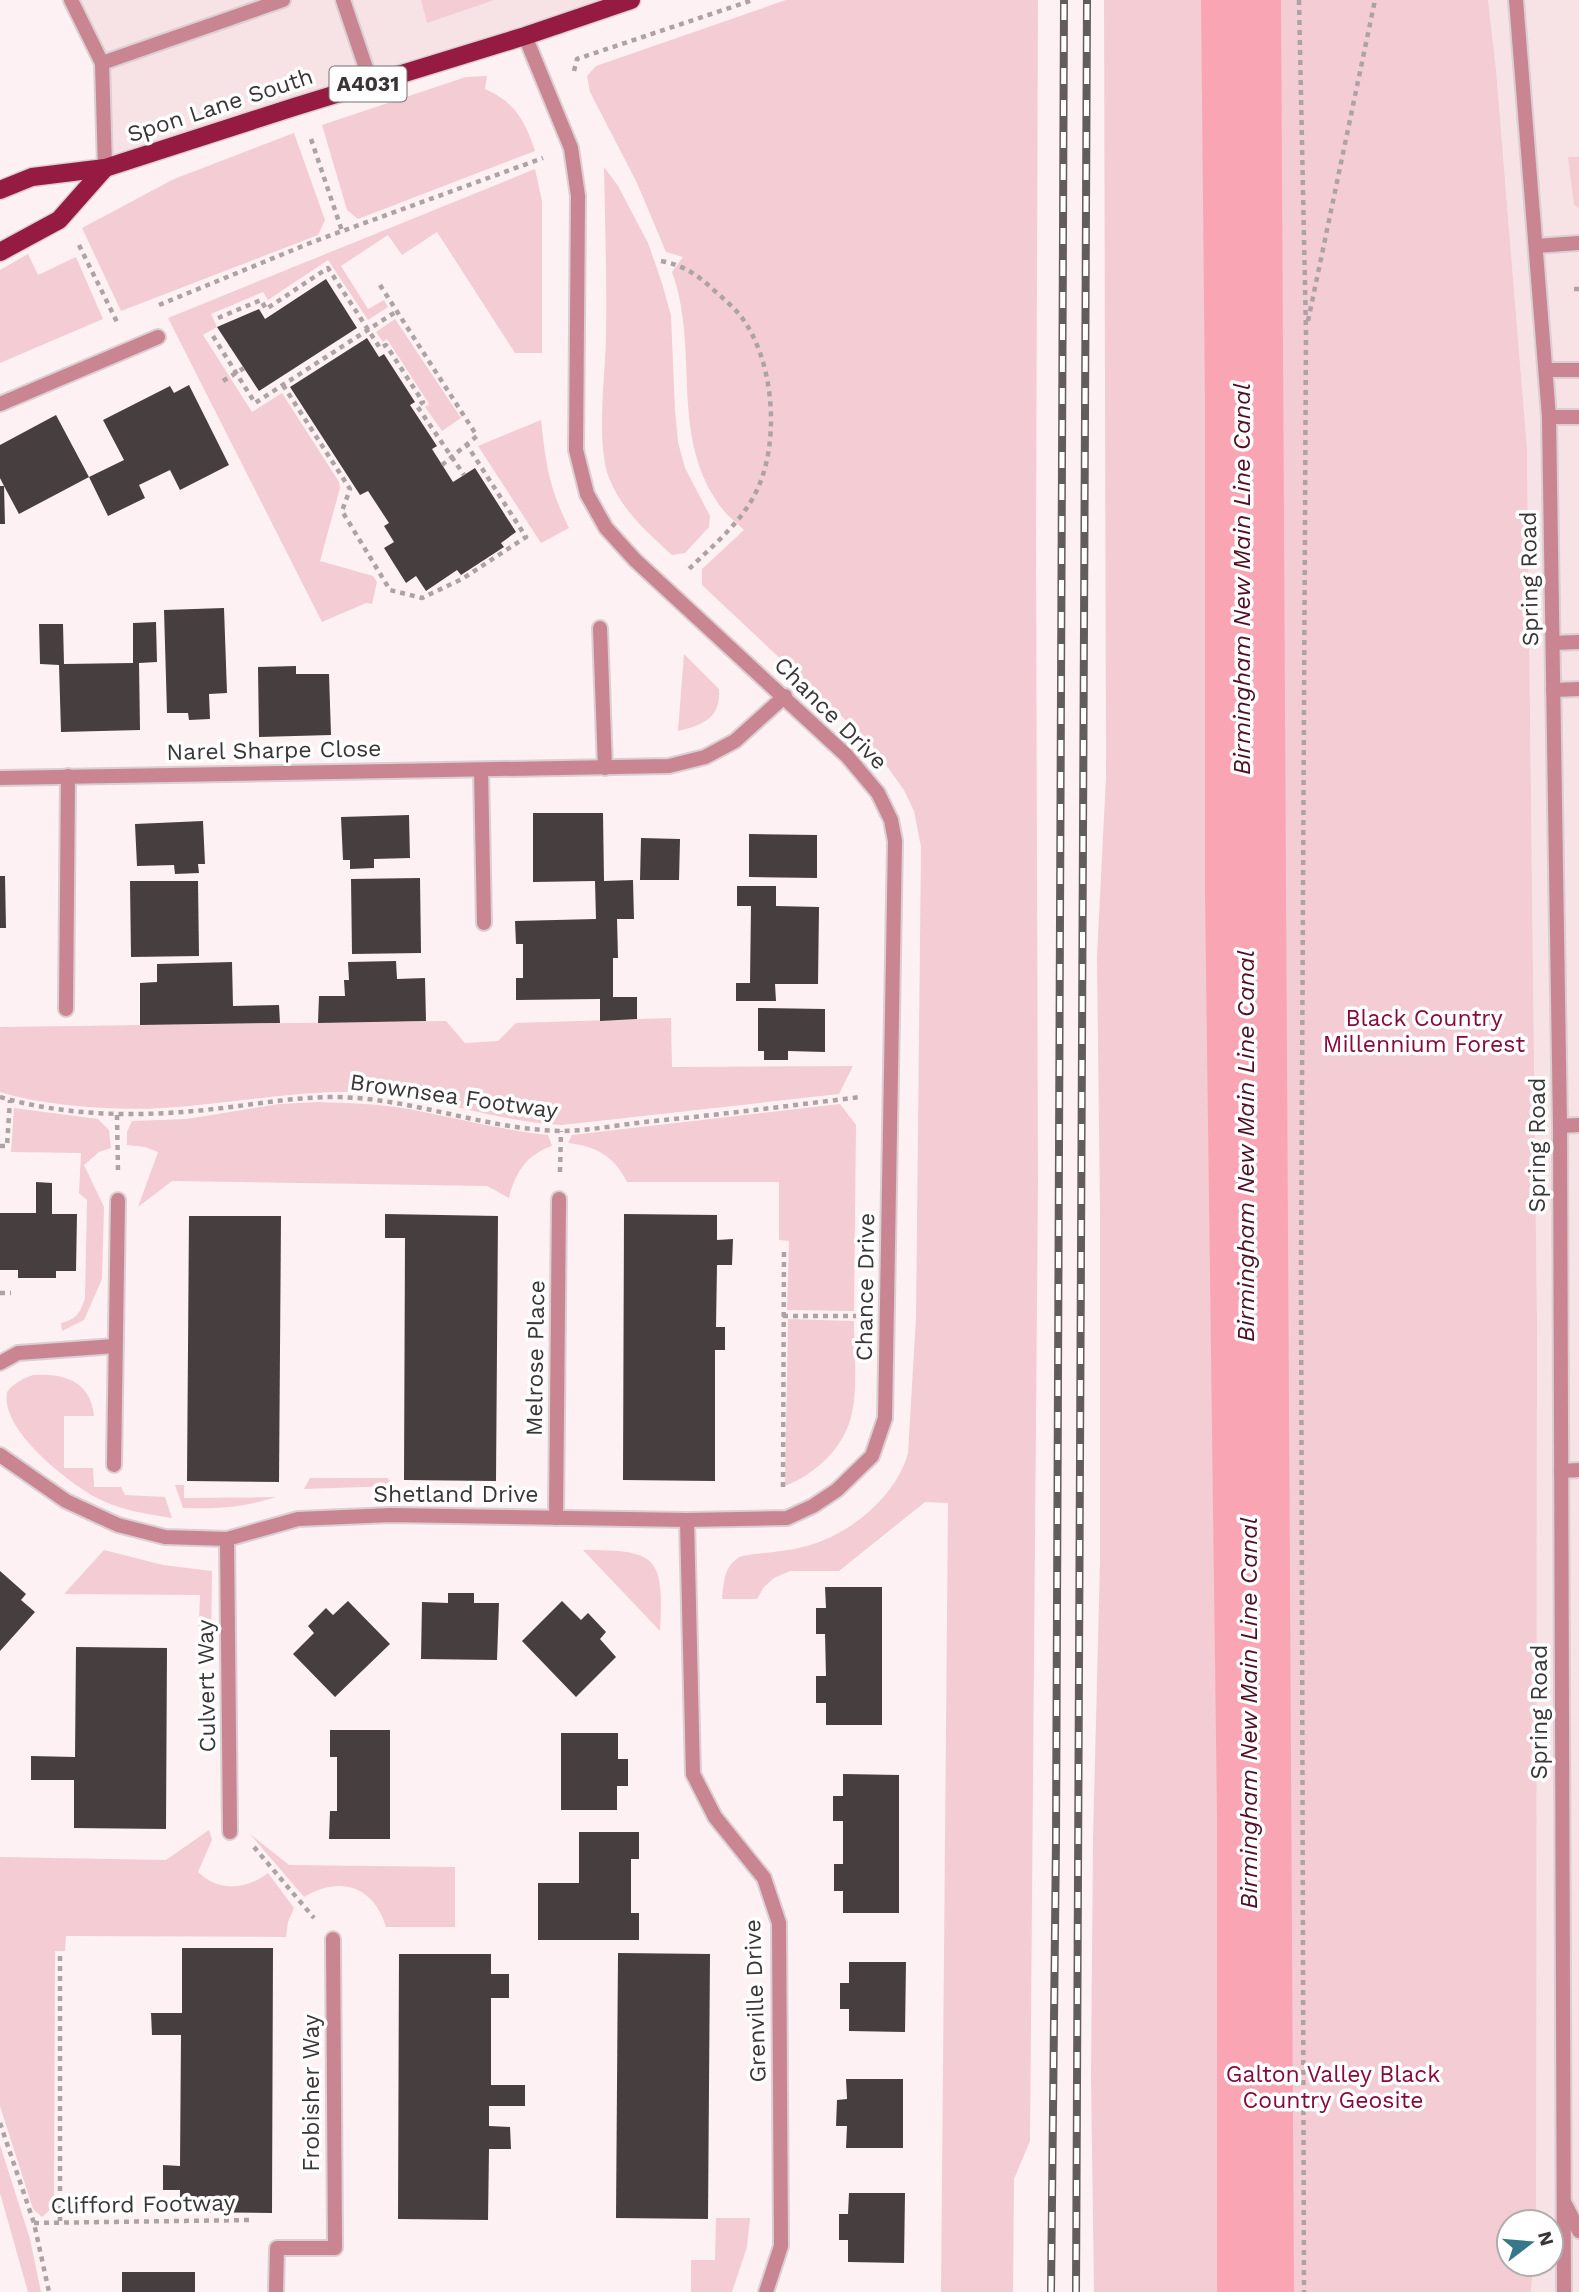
<svg xmlns="http://www.w3.org/2000/svg" width="1579" height="2292" font-family="'Work Sans',sans-serif">
<style>
.built{fill:#f7e2e5}
.green{fill:#f3cdd3}
.water{fill:#f9a5b4}
.building{fill:#473e3f}
.lines{fill:none;stroke-linecap:round;stroke-linejoin:round}
.service-casing{stroke:#dbcfd1;stroke-width:18}
.minor-casing{stroke:#dbcfd1;stroke-width:18}
.primary-casing{stroke:#dbcfd1;stroke-width:21}
.path{stroke:#ada3a5;stroke-width:4.5;stroke-dasharray:5 5;stroke-linecap:butt}
.service{stroke:#c98692;stroke-width:14}
.minor{stroke:#c98692;stroke-width:14}
.primary{stroke:#961b43;stroke-width:18}
.rail-casing{stroke:#625c5d;stroke-width:8}
.rail{stroke:#fff;stroke-width:5;stroke-dasharray:16;stroke-linecap:butt}
.labels{text-anchor:middle;stroke-width:7;stroke-linejoin:round;paint-order:stroke}
.shield{fill:#fff;stroke:#757272;stroke-width:2}
.shield-label{font-size:21px;font-weight:bold;fill:#3a3536}
.street-label{font-size:23px;fill:#3a3536;stroke:#fff}
.park-label{font-size:23px;fill:#880a39;stroke:#fff}
.water-label{font-size:24px;font-style:italic;fill:#4f1023;stroke:#fff}
</style>
<rect width="100%" height="100%" fill="#fef1f3"/>
<g class="built">
<polygon points="71,0 631,0 105,168 103,85"/>
<polygon points="1488,0 1579,0 1579,2292 1531,2292 1533,2264 1551,2264 1551,2222 1535,2222 1537,1321 1527,449 1496,69"/>
</g>
<g class="green">
<polygon points="421,0 494,0 427,23"/>
<path d="M786 0H1038L1036 545 1038 1182 1030 2141 1014 2179 1013 2292H941L948 1503 925 1502 839 1571H790L774 1578 764 1587 757 1599H722C724 1581 724 1564 742 1556 764 1552 786 1552 807 1546 850 1534 896 1497 908 1453L916 1318 921 847 914 811 904 790 871 744 702 585V569L744 530C737 523 730 518 724 511 667 439 701 352 672 272L683 257 666 252 637 183 590 92 587 76 596 66Z"/>
<polygon points="1104,0 1488,0 1496,69 1527,449 1537,1321 1536,2205 1535,2222 1509,2222 1509,2264 1533,2264 1531,2292 1094,2292 1091,2077 1093,1839 1100,1562 1100,1213 1097,956 1106,777"/>
<path d="M487 76 485 89C515 102 525 121 535 151L358 219 347 210 322 125 466 77Z"/>
<polygon points="294,133 325,220 318,235 121,311 82,228 174,179"/>
<polygon points="1568,157 1579,157 1579,208 1574,205"/>
<path d="M604 167 618 186 648 243 662 283 671 316 675 410 678 442 685 468 710 516 709 527 685 553 672 555C646 531 619 508 607 472 597 437 605 376 606 338 607 281 605 224 604 167Z"/>
<polygon points="535,169 542,201 542,353 515,353 437,232 402,255 388,235 341,266 368,309 384,300 388,307 368,320 328,260 268,300 263,292 211,314 217,327 203,335 252,412 282,393 339,482 340,488 320,561 373,576 377,582 372,604 366,603 322,622 168,318"/>
<polygon points="28,254 38,275 76,257 103,319 0,363 0,270"/>
<polygon points="395,319 461,418 442,431 425,407 429,404 387,339 383,342 376,332"/>
<path d="M541 420C546 465 549 487 569 528L541 543 478 446Z"/>
<path d="M684 654 719 689C721 718 703 725 678 731Z"/>
<path d="M671 1018 672 1067 853 1066 839 1094 562 1125C495 1122 431 1095 364 1092 296 1090 231 1104 163 1108 117 1111 44 1106 0 1092V1027L446 1021 465 1043 498 1041 516 1023Z"/>
<path d="M318 1102C349 1103 379 1104 409 1109 456 1118 501 1130 548 1135L552 1146C526 1155 515 1173 509 1198L487 1186 172 1181 138 1207 158 1152 145 1147 127 1145V1132L132 1121 187 1119 279 1104Z"/>
<path d="M840 1104 856 1125 854 1311 787 1310 789 1241 779 1240V1182H627C614 1156 596 1146 568 1143L572 1135Z"/>
<path d="M14 1108 98 1119 109 1130 111 1148 99 1152 84 1165 104 1207 102 1279 84 1320 62 1331 61 1323C77 1319 80 1313 85 1298L87 1200 79 1193 81 1153 11 1152Z"/>
<path d="M788 1319 854 1321C854 1346 858 1389 852 1413 845 1447 816 1474 785 1486Z"/>
<path d="M33 1375C64 1373 91 1381 94 1416H64V1468H93L94 1487H121L125 1495 165 1497 172 1518C146 1514 119 1510 95 1497 67 1481 0 1430 7 1392 14 1383 22 1379 33 1375Z"/>
<polygon points="310,1478 387,1478 396,1486 304,1489"/>
<path d="M175 1485H184V1498L276 1497C241 1508 220 1509 183 1508Z"/>
<polygon points="104,1550 163,1565 212,1571 211,1649 198,1649 200,1595 64,1594"/>
<path d="M583 1550C657 1550 664 1556 660 1631Z"/>
<path d="M209 1830 212 1840 198 1872C219 1892 246 1890 268 1873L294 1908 288 1922 286 1937 66 1936 65 1951H55L54 2198 51 2209 42 2217 33 2209 0 2106V1857L166 1860Z"/>
<path d="M250 1834 289 1865 455 1867V1927H386C374 1886 340 1875 304 1897Z"/>
<polygon points="0,2145 30,2239 41,2292 28,2292 0,2193"/>
<polygon points="716,2218 750,2218 747,2247 732,2292 691,2292 691,2260 715,2260"/>
</g>
<polygon class="water" points="1201,0 1281,0 1294,2292 1217,2292 1217,1814 1205,893 1205,402"/>
<g class="building">
<polygon points="326,279 357,328 259,391 217,327 259,309 265,319"/>
<polygon points="367,338 379,357 384,354 415,402 410,405 437,446 432,449 453,482 475,468 516,532 501,543 504,547 461,575 457,570 426,591 416,576 406,583 384,548 394,542 384,526 389,523 368,491 360,495 290,387"/>
<polygon points="189,385 229,465 180,490 170,470 139,485 145,498 108,516 89,477 124,460 103,420 170,386 174,393"/>
<polygon points="56,415 89,477 19,514 4,486 5,524 0,524 0,486 4,486 0,478 0,445"/>
<polygon points="224,608 227,693 209,694 210,719 189,720 188,713 167,713 164,610"/>
<polygon points="156,622 157,662 139,663 140,730 61,732 59,665 40,664 39,624 63,624 64,664 133,663 133,623"/>
<polygon points="296,666 296,674 329,674 331,735 259,737 258,667"/>
<polygon points="533,813 603,813 604,881 633,880 634,919 617,919 618,958 613,958 613,997 637,997 637,1019 600,1021 600,999 516,1000 516,978 523,978 523,944 516,944 515,921 596,919 595,881 533,882"/>
<polygon points="409,815 410,858 374,859 374,868 350,869 350,860 343,860 341,817"/>
<polygon points="203,821 205,864 198,864 199,873 175,874 174,865 137,866 135,824"/>
<polygon points="749,834 817,835 817,878 749,877"/>
<polygon points="641,838 680,839 679,880 640,880"/>
<polygon points="0,876 5,876 6,928 0,928"/>
<polygon points="420,878 421,953 352,954 351,879"/>
<polygon points="130,881 198,881 199,956 131,957"/>
<polygon points="737,886 776,886 776,906 819,907 818,984 775,984 776,1001 736,1001 736,983 750,983 751,906 737,906"/>
<polygon points="396,961 397,979 425,978 426,1021 318,1023 319,996 345,996 344,980 349,980 348,962"/>
<polygon points="232,962 233,1006 279,1005 280,1023 140,1025 140,983 157,982 157,964"/>
<polygon points="758,1008 825,1009 825,1052 788,1051 788,1060 764,1060 764,1051 758,1051"/>
<polygon points="36,1182 52,1183 52,1214 77,1214 76,1271 56,1271 56,1278 18,1278 18,1270 0,1270 0,1213 36,1213"/>
<polygon points="385,1214 498,1216 496,1481 404,1480 405,1238 385,1238"/>
<polygon points="624,1214 717,1215 717,1240 733,1239 732,1265 717,1265 716,1327 725,1327 725,1350 715,1350 715,1481 623,1480"/>
<polygon points="189,1216 281,1216 279,1482 187,1481"/>
<polygon points="0,1571 26,1594 21,1600 35,1612 0,1651"/>
<polygon points="825,1587 882,1587 882,1725 826,1725 826,1703 816,1703 816,1676 826,1676 825,1634 816,1634 816,1608 826,1608"/>
<polygon points="448,1593 474,1593 474,1603 499,1603 497,1660 421,1659 422,1602 448,1603"/>
<polygon points="348,1601 390,1644 335,1697 293,1654 314,1633 308,1626 326,1608 333,1615"/>
<polygon points="562,1601 581,1620 588,1613 606,1632 600,1639 616,1657 576,1697 522,1641"/>
<polygon points="76,1647 167,1648 166,1829 74,1828 74,1780 31,1780 31,1756 75,1757"/>
<polygon points="330,1730 390,1730 390,1839 329,1839 330,1811 337,1811 337,1757 330,1757"/>
<polygon points="561,1733 618,1733 618,1759 628,1759 628,1786 617,1786 617,1810 561,1810"/>
<polygon points="843,1774 899,1775 899,1913 843,1913 843,1891 834,1891 834,1864 843,1864 843,1821 833,1821 833,1796 843,1796"/>
<polygon points="579,1832 639,1832 639,1859 631,1859 631,1913 639,1913 639,1940 538,1940 538,1883 579,1883"/>
<polygon points="182,1948 273,1948 272,2213 180,2212 180,2190 163,2190 163,2165 180,2166 181,2035 152,2035 151,2013 182,2013"/>
<polygon points="618,1953 710,1954 708,2219 616,2218"/>
<polygon points="399,1954 491,1954 491,1974 509,1974 509,1998 491,1998 491,2085 525,2085 525,2106 489,2106 489,2126 510,2127 511,2149 489,2149 488,2220 398,2219"/>
<polygon points="849,1962 906,1962 905,2032 849,2031 849,2009 840,2009 840,1983 849,1983"/>
<polygon points="846,2079 903,2079 903,2148 846,2148 847,2126 836,2126 837,2100 847,2099"/>
<polygon points="849,2193 905,2193 904,2263 848,2262 848,2240 839,2240 839,2214 848,2214"/>
<rect x="122" y="2272" width="73" height="20"/>
</g>
<g class="lines">
<g class="service-casing">
<g id="service">
<polyline points="1536,246 1579,243"/>
<polyline points="1546,370 1579,370"/>
<polyline points="1549,417 1579,417"/>
<polyline points="600,628 605,768"/>
<polyline points="1553,643 1579,642"/>
<polyline points="1553,690 1579,689"/>
<polyline points="1561,1471 1579,1470"/>
<polyline points="1564,2202 1579,2231"/>
</g>
</g>
<g class="minor-casing">
<g id="minor">
<polyline points="71,0 102,63 105,168"/>
<polyline points="343,0 371,83"/>
<polyline points="1516,0 1549,417 1560,1126 1564,2292"/>
<polyline points="102,63 283,0"/>
<polyline points="0,404 158,337"/>
<polyline points="481,770 484,923"/>
<polyline points="0,778 669,766 705,757 735,741 785,696"/>
<polyline points="66,1009 68,776"/>
<polyline points="1560,1126 1579,1125"/>
<polyline points="0,1363 18,1353 115,1346"/>
<polyline points="0,1455 66,1501 118,1525 165,1537 227,1539 298,1519 391,1515 687,1520 787,1518 813,1506 837,1490 872,1456 885,1418 895,841 891,820 878,793 847,756 635,560 606,528 587,494 576,450 578,196 571,148 525,36"/>
<polyline points="114,1465 118,1200"/>
<polyline points="556,1518 559,1199"/>
<polyline points="687,1520 693,1774 715,1817 764,1878 779,1923 781,2246 766,2292"/>
<polyline points="227,1539 230,1832"/>
<polyline points="276,2292 277,2248 335,2248 333,1939"/>
</g>
</g>
<g class="primary-casing">
<g id="primary">
<polyline points="0,190 32,177 105,168 294,107 525,36 631,0"/>
<polyline points="0,252 59,220 105,168"/>
</g>
</g>
<g class="path">
<polyline points="1299,0 1306,332 1301,1275 1304,2292"/>
<polyline points="574,71 577,59 753,0"/>
<polyline points="311,139 342,231"/>
<polyline points="79,245 117,322"/>
<path d="M661 261C684 265 699 276 716 292 724 299 732 306 739 314 775 358 781 445 755 494 740 524 711 547 688 570"/>
<polyline points="380,285 477,436 442,465"/>
<polyline points="1574,289 1579,289"/>
<polyline points="159,305 315,241 543,158"/>
<polyline points="218,318 261,300 266,309 328,268 380,348 386,345 423,402 417,406 464,475"/>
<polyline points="1308,321 1375,0"/>
<polyline points="213,336 255,403 397,311"/>
<polyline points="223,381 244,368"/>
<polyline points="283,385 350,489 342,511 390,590 422,598 462,579 526,537 467,445"/>
<path d="M0 1097C62 1115 129 1117 194 1111 242 1107 288 1097 336 1097 412 1098 484 1129 560 1131 588 1131 617 1125 645 1122 717 1115 788 1106 860 1097"/>
<polyline points="117,1115 118,1171"/>
<polyline points="0,1146 7,1146 10,1100"/>
<polyline points="560,1172 561,1131"/>
<polyline points="0,1293 11,1293"/>
<polyline points="783,1316 856,1316"/>
<polyline points="783,1487 784,1247"/>
<polyline points="254,1847 314,1918"/>
<polyline points="60,1956 60,2222"/>
<polyline points="0,2123 34,2223 49,2292"/>
<polyline points="34,2223 252,2220"/>
</g>
<use href="#service" class="service"/>
<use href="#minor" class="minor"/>
<use href="#primary" class="primary"/>
<g class="rail-casing">
<g id="rail">
<polyline points="1051,2292 1056,1840 1064,0"/>
<polyline points="1076,2292 1087,0"/>
</g>
</g>
<use href="#rail" class="rail"/>
</g>
<g class="labels">
<rect class="shield" x="329.5" y="66.5" width="77" height="35" rx="5"/>
<g class="shield-label">
<text x="368" y="91">A4031</text>
</g>
<g class="street-label">
<text transform="translate(220 105) rotate(-18)" y="8">Spon Lane South</text>
<text transform="translate(1529 579) rotate(-91)" y="8">Spring Road</text>
<text transform="translate(831 713) rotate(45)" y="8">Chance Drive</text>
<text transform="translate(274 750) rotate(-1)" y="8">Narel Sharpe Close</text>
<text transform="translate(454 1096) rotate(8)" y="8">Brownsea Footway</text>
<text transform="translate(1537 1145) rotate(-90)" y="8">Spring Road</text>
<text transform="translate(865 1287) rotate(-89)" y="8">Chance Drive</text>
<text transform="translate(535 1358) rotate(-89)" y="8">Melrose Place</text>
<text x="456" y="1502">Shetland Drive</text>
<text transform="translate(206 1686) rotate(-91)" y="8">Culvert Way</text>
<text transform="translate(1539 1712) rotate(-90)" y="8">Spring Road</text>
<text transform="translate(755 2001) rotate(-92)" y="8">Grenville Drive</text>
<text transform="translate(311 2093) rotate(-90)" y="8">Frobisher Way</text>
<text transform="translate(143 2204) rotate(-1)" y="8">Clifford Footway</text>
</g>
<g class="park-label">
<text x="1424" y="1026">Black Country<tspan x="1424" dy="26">Millennium Forest</tspan></text>
<text x="1333" y="2082">Galton Valley Black<tspan x="1333" dy="26">Country Geosite</tspan></text>
</g>
<g class="water-label">
<text transform="translate(1242 579) rotate(-90)" y="8">Birmingham New Main Line Canal</text>
<text transform="translate(1246 1146) rotate(-90)" y="8">Birmingham New Main Line Canal</text>
<text transform="translate(1249 1713) rotate(-90)" y="8">Birmingham New Main Line Canal</text>
</g>
</g>
<g transform="translate(1530 2243) rotate(74)"><circle r="33" fill="#ffffff" stroke="#b0aeaf" stroke-width="2"/>
<path d="M0-5L12 26L0 18L-12 26Z" fill="#36788a"/>
<text y="-10" font-size="19" font-weight="bold" text-anchor="middle" fill="#3a3536">N</text>
</g>
</svg>
